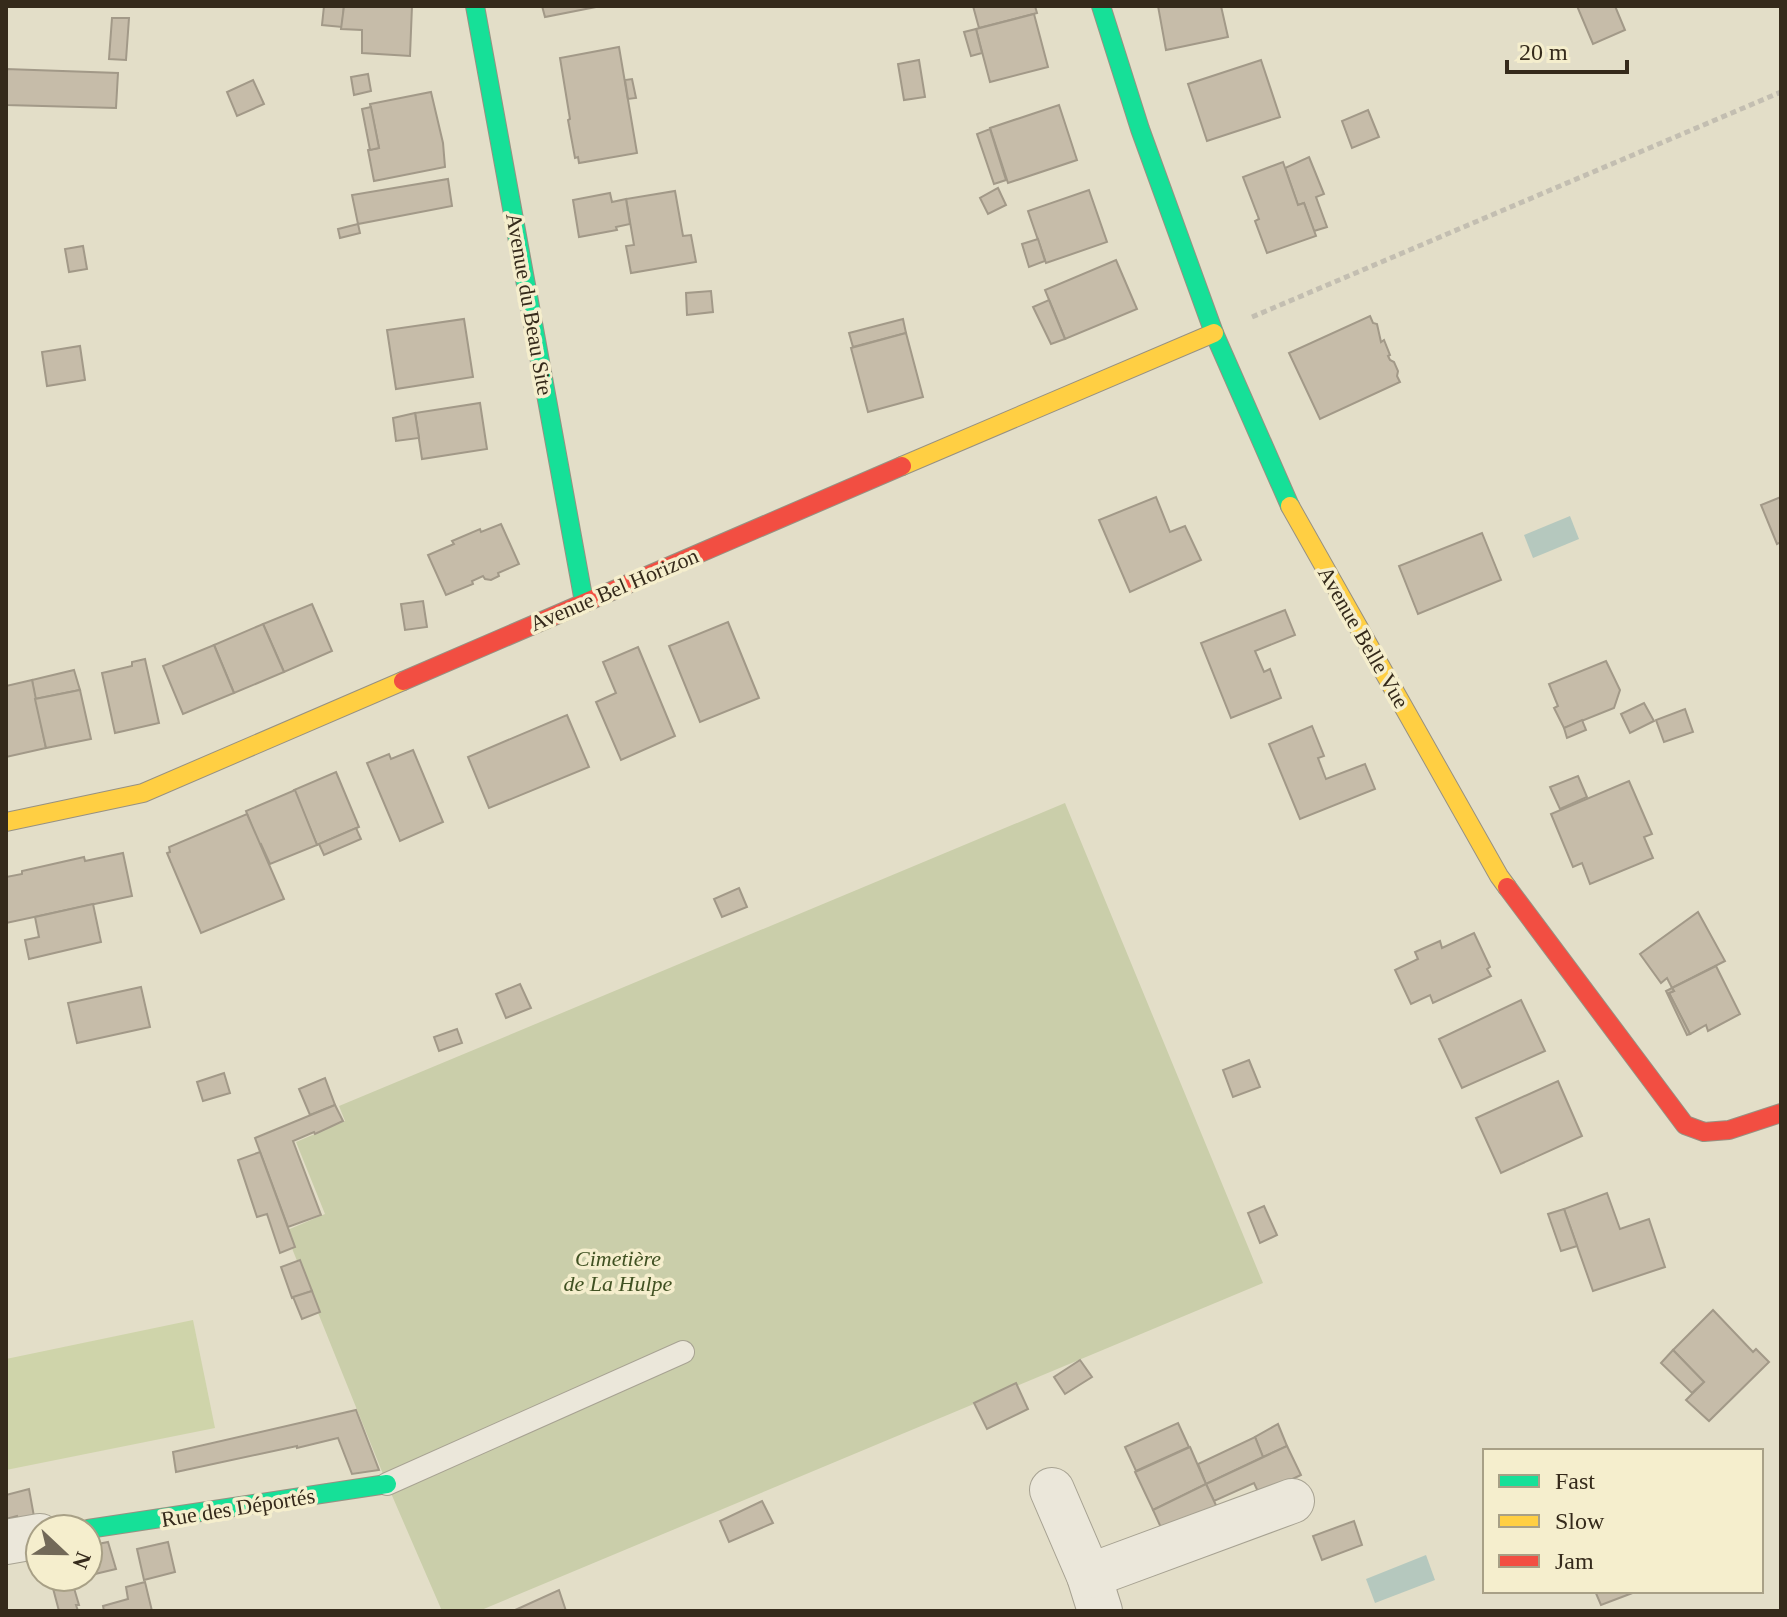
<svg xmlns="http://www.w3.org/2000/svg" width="1787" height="1617" font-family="'Times New Roman',serif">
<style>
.green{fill:#cfd4aa}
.cemetery{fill:#caceaa}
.water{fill:#b5c8be}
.building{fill:#c6bca9;stroke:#a29988;stroke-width:2}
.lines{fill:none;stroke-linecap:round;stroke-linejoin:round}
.lane-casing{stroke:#a7a292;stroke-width:24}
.street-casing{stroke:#a7a292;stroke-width:46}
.fast-casing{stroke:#979182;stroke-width:20}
.slow-casing{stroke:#979182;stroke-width:20}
.jam-casing{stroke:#979182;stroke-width:20}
.path{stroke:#c3beb1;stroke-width:5;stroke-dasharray:6 4;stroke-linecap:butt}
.lane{stroke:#ebe7da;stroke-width:22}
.street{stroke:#ebe7da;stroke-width:44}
.fast{stroke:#16e098;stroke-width:18}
.slow{stroke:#ffcf43;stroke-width:18}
.jam{stroke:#f24e42;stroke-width:18}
.labels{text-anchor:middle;stroke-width:7;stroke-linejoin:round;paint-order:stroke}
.street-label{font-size:22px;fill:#352a1b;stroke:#f5eecd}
.park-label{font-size:22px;font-style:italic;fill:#405122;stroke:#f5eecd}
</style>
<rect width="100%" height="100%" fill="#e3dec8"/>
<polygon class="green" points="193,1320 215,1428 6,1470 6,1359"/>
<polygon class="cemetery" points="1065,803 1263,1283 479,1611 442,1611 387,1484 285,1231 325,1214 296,1142 345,1121 339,1106"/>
<g class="water">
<polygon points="1570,516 1579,539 1533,558 1524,535"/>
<polygon points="1426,1555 1435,1580 1375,1603 1366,1579"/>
</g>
<g class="building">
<polygon points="324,6 344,6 342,27 322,25"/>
<polygon points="344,6 412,6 410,56 362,53 362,30 341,29"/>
<polygon points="542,6 601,6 545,17"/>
<polygon points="973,6 1035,6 1037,13 979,28"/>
<polygon points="1158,6 1221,6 1228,37 1166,50"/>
<polygon points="1577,6 1615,6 1625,30 1593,44"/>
<polygon points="1034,14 1048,67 990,82 976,29"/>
<polygon points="112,18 129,18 126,60 109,59"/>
<polygon points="976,29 982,53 971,56 964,32"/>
<polygon points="619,47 637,153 579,163 578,157 575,158 568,120 570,119 560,58"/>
<polygon points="919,60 925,97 904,100 898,64"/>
<polygon points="1261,60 1280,117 1207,141 1188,84"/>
<polygon points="6,69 118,73 116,108 6,105"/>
<polygon points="368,74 371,91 354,95 351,77"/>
<polygon points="632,79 636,98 628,99 625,80"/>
<polygon points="253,80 264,104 237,116 227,92"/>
<polygon points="431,92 443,143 445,167 374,181 368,150 379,148 370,104"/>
<polygon points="1059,105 1077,160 1008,183 990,128"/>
<polygon points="371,107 379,148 370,150 362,109"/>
<polygon points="1368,110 1379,137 1352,148 1342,121"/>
<polygon points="990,129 1006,180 994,184 977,134"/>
<polygon points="1309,157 1324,194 1316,197 1327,227 1314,231 1304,203 1298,205 1285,168"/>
<polygon points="1283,162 1298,205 1304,203 1316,236 1267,253 1255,221 1259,219 1243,177"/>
<polygon points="448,179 452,206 358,224 352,195"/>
<polygon points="998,188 1006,205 988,214 980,198"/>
<polygon points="1089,190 1107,242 1046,263 1028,211"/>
<polygon points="675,191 683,236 691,235 696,262 631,273 626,246 634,245 626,199"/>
<polygon points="610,193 612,202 626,199 630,224 616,227 617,230 579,237 573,200"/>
<polygon points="358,224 360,233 340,238 338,229"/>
<polygon points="1038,239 1045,261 1029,267 1022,244"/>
<polygon points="83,246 87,269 69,272 65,249"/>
<polygon points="1116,260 1137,309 1065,339 1045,290"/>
<polygon points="711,291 713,312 687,315 686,293"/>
<polygon points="1049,300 1065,339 1051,344 1033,307"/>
<polygon points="1370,316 1373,323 1377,324 1381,342 1384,340 1390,355 1388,356 1390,360 1394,362 1398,371 1397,376 1400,382 1320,419 1289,353"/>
<polygon points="464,319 473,377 396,389 387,330"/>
<polygon points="903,319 906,333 853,347 849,333"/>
<polygon points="906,333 923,397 868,412 851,348"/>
<polygon points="80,346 85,380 47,386 42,352"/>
<polygon points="480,403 487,449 422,459 415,413"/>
<polygon points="415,413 419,438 396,441 393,418"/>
<polygon points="1156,497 1170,532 1185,526 1201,560 1130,592 1099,520"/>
<polygon points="1781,497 1781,542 1777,544 1761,505"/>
<polygon points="501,524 519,564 498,573 499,576 491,580 485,579 483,576 472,581 473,584 446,595 428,555 454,544 452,541 480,529 481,532"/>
<polygon points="1482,533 1501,580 1418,614 1399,566"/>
<polygon points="423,601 427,627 405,630 401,604"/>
<polygon points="312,604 332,651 284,672 263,624"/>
<polygon points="1285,610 1295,635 1255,651 1264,672 1270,669 1281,698 1231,718 1201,643"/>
<polygon points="728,622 759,698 700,722 669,646"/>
<polygon points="263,624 284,672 234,693 214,645"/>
<polygon points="214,645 234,693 183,714 163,666"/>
<polygon points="638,647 675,736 621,760 596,702 616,693 603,662"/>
<polygon points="145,659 159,723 115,733 102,673 132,666 132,662"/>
<polygon points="1606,661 1620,690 1614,708 1564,728 1554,708 1558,706 1549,684"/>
<polygon points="74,670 80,690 35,699 32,680"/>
<polygon points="32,680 46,748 6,757 6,686"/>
<polygon points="80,690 91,739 46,748 35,699"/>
<polygon points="1644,703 1654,721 1630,733 1621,714"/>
<polygon points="1685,709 1693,732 1664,742 1656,720"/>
<polygon points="567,715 589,767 489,808 468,757"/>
<polygon points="1582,720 1586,730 1567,738 1564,728"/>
<polygon points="1312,726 1324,756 1318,758 1326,779 1365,764 1375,789 1300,819 1269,744"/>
<polygon points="413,750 443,822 400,841 367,763 389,754 391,759"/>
<polygon points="336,772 359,827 317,845 294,790"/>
<polygon points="1578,776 1587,797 1560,809 1550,787"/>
<polygon points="1629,781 1652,834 1644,837 1653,858 1590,884 1582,863 1573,867 1551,814"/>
<polygon points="295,790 317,845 270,864 261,844 259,845 246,811"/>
<polygon points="247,814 284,899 201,933 167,853 170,852 169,847"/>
<polygon points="356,828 361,839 324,855 319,844"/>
<polygon points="123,853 132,896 6,923 6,877 22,874 22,871 84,857 85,861"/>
<polygon points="739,888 747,907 722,917 714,899"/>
<polygon points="93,904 101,942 29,959 25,940 39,937 35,917"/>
<polygon points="1698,912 1725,961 1672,988 1667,978 1661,983 1640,954"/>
<polygon points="1474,933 1490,967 1487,969 1491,976 1433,1003 1430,995 1411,1004 1395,970 1418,959 1415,952 1440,941 1442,948"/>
<polygon points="1716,966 1740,1014 1708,1031 1706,1025 1690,1034 1669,993 1674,991 1672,988"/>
<polygon points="520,984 531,1008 506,1018 496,994"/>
<polygon points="141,987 150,1027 77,1043 68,1003"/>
<polygon points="1672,988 1674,991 1669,993 1690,1034 1687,1035 1666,991"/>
<polygon points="1521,1000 1545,1051 1462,1088 1439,1039"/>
<polygon points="457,1029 462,1043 439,1051 434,1037"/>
<polygon points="1249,1060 1260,1087 1233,1097 1223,1070"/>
<polygon points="224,1073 230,1093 203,1101 197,1082"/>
<polygon points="325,1078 335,1105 310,1115 299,1089"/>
<polygon points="1558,1081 1582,1136 1501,1173 1476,1118"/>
<polygon points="335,1105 343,1121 315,1134 314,1132 293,1141 321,1215 288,1227 255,1138"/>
<polygon points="260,1152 295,1247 280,1253 267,1214 257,1217 238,1160"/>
<polygon points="1607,1193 1620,1229 1649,1219 1665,1267 1593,1291 1564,1209"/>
<polygon points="1264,1206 1277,1235 1260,1243 1248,1213"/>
<polygon points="1564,1209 1577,1246 1561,1251 1548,1214"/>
<polygon points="300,1260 312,1291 292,1298 281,1267"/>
<polygon points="312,1291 320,1312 302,1319 293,1297"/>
<polygon points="1713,1310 1753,1352 1756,1349 1769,1362 1709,1421 1686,1400 1704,1382 1673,1350"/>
<polygon points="1673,1350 1704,1382 1692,1393 1661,1363"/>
<polygon points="1080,1360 1092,1377 1065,1394 1054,1377"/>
<polygon points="1016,1383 1028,1409 987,1429 974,1403"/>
<polygon points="356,1410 379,1470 352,1474 338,1438 297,1448 297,1446 176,1472 173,1452"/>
<polygon points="1178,1423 1189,1447 1136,1471 1125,1447"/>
<polygon points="1278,1424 1287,1446 1263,1457 1255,1437"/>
<polygon points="1255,1437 1263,1457 1206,1484 1198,1464"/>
<polygon points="1287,1446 1301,1475 1286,1482 1261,1498 1254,1483 1214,1501 1206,1484"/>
<polygon points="1190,1447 1206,1484 1153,1510 1135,1472"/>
<polygon points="1206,1484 1222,1518 1168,1543 1153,1510"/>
<polygon points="29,1489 35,1522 19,1525 17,1516 6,1519 6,1495"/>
<polygon points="762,1501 773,1523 729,1542 720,1521"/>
<polygon points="1354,1521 1362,1545 1322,1560 1313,1536"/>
<polygon points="108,1542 116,1569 95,1574 88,1546"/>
<polygon points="168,1542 175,1572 144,1580 137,1549"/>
<polygon points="50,1577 75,1577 71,1578 79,1605 76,1605 78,1611 59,1611"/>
<polygon points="145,1582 152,1611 104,1611 103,1606 128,1599 126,1587"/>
<polygon points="559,1590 566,1611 513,1611"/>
<polygon points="1595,1591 1634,1591 1635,1592 1601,1605"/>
</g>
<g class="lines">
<g class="lane-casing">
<polyline id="lane" points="387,1484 683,1352"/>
</g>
<g class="street-casing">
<g id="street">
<polyline points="1052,1490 1089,1576 1100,1611"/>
<polyline points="6,1542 40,1536"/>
<polyline points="1089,1576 1292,1501"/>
</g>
</g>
<g class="fast-casing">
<g id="fast">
<polyline points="475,6 584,602"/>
<polyline points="1101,6 1140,129 1214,333 1290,506"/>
<polyline points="88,1529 387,1484"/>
</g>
</g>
<g class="slow-casing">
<g id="slow">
<polyline points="902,466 1214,333"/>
<polyline points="1290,506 1499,876 1507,887"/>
<polyline points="6,822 143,793 403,681"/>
</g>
</g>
<g class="jam-casing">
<g id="jam">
<polyline points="403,681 902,466"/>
<polyline points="1507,887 1685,1125 1704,1132 1729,1130 1781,1113"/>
</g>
</g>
<polyline class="path" points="1252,317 1781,92"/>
<use href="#lane" class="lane"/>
<use href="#street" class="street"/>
<use href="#fast" class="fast"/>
<use href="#slow" class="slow"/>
<use href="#jam" class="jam"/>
</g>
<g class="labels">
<g class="street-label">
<text transform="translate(530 304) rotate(80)" y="8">Avenue du Beau Site</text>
<text transform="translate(614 589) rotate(-23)" y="8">Avenue Bel Horizon</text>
<text transform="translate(1364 637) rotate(60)" y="8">Avenue Belle Vue</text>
<text transform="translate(238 1507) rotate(-9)" y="8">Rue des Déportés</text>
</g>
<g class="park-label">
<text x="618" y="1266">Cimetière<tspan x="618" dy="25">de La Hulpe</tspan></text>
</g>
</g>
<rect width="1787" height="1617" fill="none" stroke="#352a1b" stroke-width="16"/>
<rect x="1483" y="1449" width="280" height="144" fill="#f5eecd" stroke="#a8a086" stroke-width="2"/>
<rect x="1499" y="1475" width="40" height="12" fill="#16e098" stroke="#a8a086" stroke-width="2"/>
<text x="1555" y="1489" font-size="24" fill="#352a1b">Fast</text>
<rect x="1499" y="1515" width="40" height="12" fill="#ffcf43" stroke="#a8a086" stroke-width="2"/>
<text x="1555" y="1529" font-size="24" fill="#352a1b">Slow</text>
<rect x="1499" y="1555" width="40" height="12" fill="#f24e42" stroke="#a8a086" stroke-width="2"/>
<text x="1555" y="1569" font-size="24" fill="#352a1b">Jam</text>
<g transform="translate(64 1553) rotate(112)"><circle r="38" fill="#f5eecd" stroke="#a8a086" stroke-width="2"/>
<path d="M0-6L14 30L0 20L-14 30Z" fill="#726958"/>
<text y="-12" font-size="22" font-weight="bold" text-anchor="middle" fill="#352a1b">N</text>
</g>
<path d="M1507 60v12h120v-12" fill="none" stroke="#352a1b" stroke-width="4"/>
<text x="1519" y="60" font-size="24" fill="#352a1b" stroke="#f5eecd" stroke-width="6" paint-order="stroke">20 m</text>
</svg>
